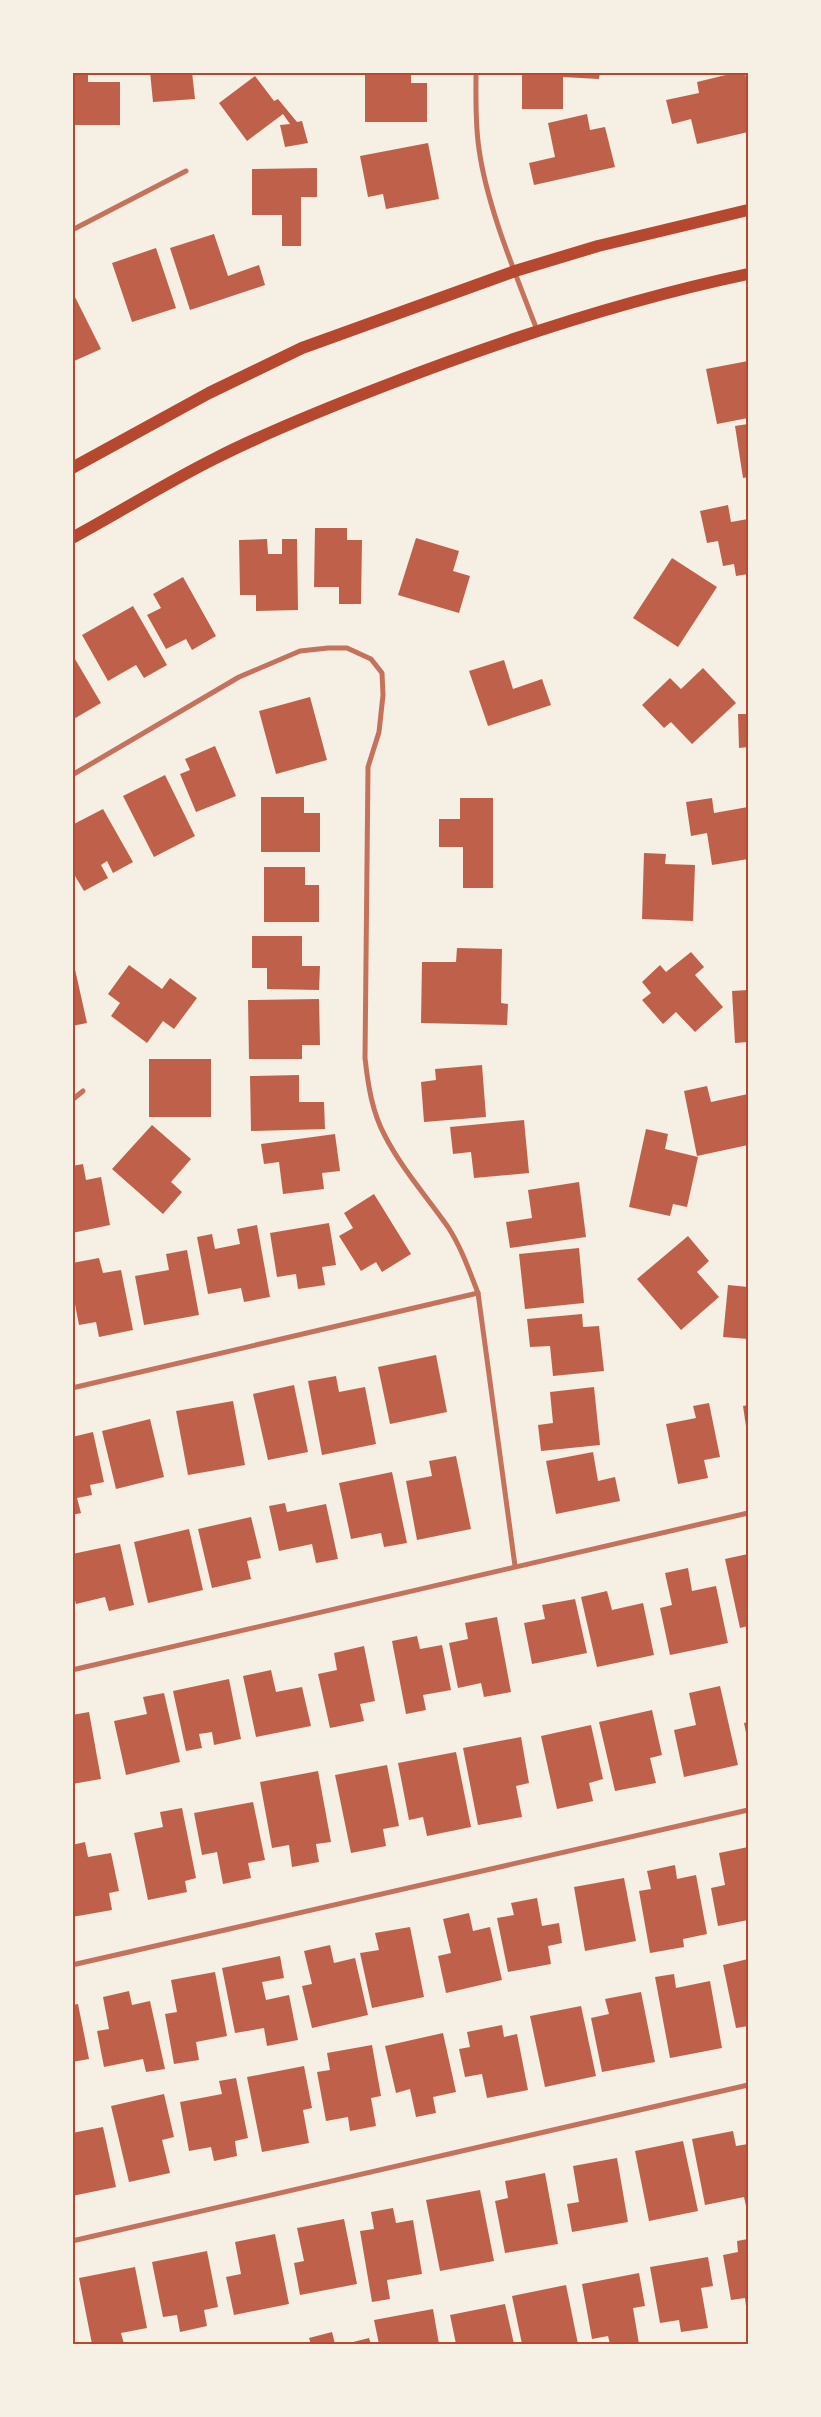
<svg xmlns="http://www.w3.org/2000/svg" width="821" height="2417" font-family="Signika,sans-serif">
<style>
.building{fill:#bf614a}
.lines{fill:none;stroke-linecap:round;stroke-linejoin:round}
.minor{stroke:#c5725c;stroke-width:5}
.primary{stroke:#b5482f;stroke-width:12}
.neatline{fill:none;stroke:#b5482f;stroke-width:2}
</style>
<rect width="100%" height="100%" fill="#f6efe4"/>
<g class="building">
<polygon points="72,72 88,72 88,82 120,82 120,125 72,125"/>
<polygon points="150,72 192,72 195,99 153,102"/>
<polygon points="365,72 411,72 411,83 427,83 427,122 365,122"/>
<polygon points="522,72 600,72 599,79 563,77 563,109 522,109"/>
<polygon points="738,72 745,72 748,88 748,132 697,144 691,119 672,124 666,100 699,93 697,82"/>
<polygon points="255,76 274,101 278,99 297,122 302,121 308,143 285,147 280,125 290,124 283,114 247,141 219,103"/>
<polygon points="587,114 590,130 605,127 615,167 534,185 529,163 555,157 548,123"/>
<polygon points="428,143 439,199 386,209 383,194 368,197 360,156"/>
<polygon points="317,168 317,197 301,197 301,246 282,246 282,215 252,215 252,169"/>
<polygon points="214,234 228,276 259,265 265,285 190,310 170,248"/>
<polygon points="156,248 176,308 132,322 112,263"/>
<polygon points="72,291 101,349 72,362"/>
<polygon points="748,361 748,418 717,424 706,369"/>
<polygon points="748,424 748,477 743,478 735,426"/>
<polygon points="728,505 731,522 748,519 748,574 736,576 734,564 723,566 718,541 707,543 700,511"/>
<polygon points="315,528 347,528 347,540 362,540 361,604 339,604 339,587 314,587"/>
<polygon points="416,538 459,551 453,571 470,576 459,613 398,595"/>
<polygon points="267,539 268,554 282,554 282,539 297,539 298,610 256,611 256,595 240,595 239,540"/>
<polygon points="672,558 717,587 678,647 633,618"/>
<polygon points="183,577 216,636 192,650 186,639 166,649 147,615 161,608 153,594"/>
<polygon points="133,606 167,665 144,678 136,665 108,681 82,635"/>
<polygon points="72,654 101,703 72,720"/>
<polygon points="504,660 513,689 542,679 551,705 488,726 469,671"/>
<polygon points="703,668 736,703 692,744 671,722 664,728 642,705 670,678 681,689"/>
<polygon points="310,697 327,760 276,774 259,711"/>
<polygon points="738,714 748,714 748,747 739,748"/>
<polygon points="215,746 236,796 196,812 180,774 190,770 185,759"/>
<polygon points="165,775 195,836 154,857 123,796"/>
<polygon points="261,797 304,797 304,813 320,813 320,852 261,852"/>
<polygon points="460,798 493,798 493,888 463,888 463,847 439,847 439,819 460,819"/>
<polygon points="712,798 714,813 748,807 748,859 712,865 707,833 691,836 686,802"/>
<polygon points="103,809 133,862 113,873 107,861 101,865 108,878 84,891 72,871 72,825"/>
<polygon points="644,853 666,854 665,864 695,865 693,921 642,919"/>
<polygon points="264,867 305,867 305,885 319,885 319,922 264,922"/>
<polygon points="252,936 302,936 302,966 320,966 319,990 267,989 267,968 252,968"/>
<polygon points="457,948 502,949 501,1003 508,1004 507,1025 421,1023 422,962 456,962"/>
<polygon points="691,952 704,967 695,975 723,1007 695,1032 676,1012 663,1024 642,1000 651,993 642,982 660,965 666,972"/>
<polygon points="72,956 87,1023 72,1026"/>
<polygon points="129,965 162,989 170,978 197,998 174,1029 163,1021 147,1043 111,1016 120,1003 108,994"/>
<polygon points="748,990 748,1042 735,1043 732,991"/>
<polygon points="319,999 320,1045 302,1045 302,1059 249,1059 248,1000"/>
<rect x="149" y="1059" width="62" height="58"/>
<polygon points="482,1065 486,1117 424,1122 421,1082 436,1080 435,1069"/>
<polygon points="299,1075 299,1102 324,1102 325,1129 251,1131 250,1076"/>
<polygon points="707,1086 711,1102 748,1094 748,1145 697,1156 684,1091"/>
<polygon points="524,1120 529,1173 474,1178 471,1152 453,1154 450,1127"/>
<polygon points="152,1125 191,1159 171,1182 182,1192 163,1214 112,1169"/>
<polygon points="646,1129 668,1134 665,1149 698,1157 687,1207 673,1204 670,1216 629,1207"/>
<polygon points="335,1134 340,1171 322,1173 324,1189 283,1194 279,1162 264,1164 261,1144"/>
<polygon points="83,1164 86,1180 101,1177 110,1225 72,1233 72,1166"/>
<polygon points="579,1182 586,1237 510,1248 506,1222 532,1218 528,1190"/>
<polygon points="374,1194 411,1254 382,1272 376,1262 361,1271 339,1236 353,1228 344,1213"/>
<polygon points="329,1223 336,1265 322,1267 325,1285 298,1289 296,1274 277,1277 270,1233"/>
<polygon points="257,1225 270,1297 244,1302 241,1288 208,1294 197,1237 212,1234 215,1249 240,1244 237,1229"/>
<polygon points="688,1236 709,1261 697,1272 719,1297 681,1330 637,1279"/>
<polygon points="579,1248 584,1303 525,1309 519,1254"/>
<polygon points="187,1250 199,1315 144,1325 135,1276 169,1270 166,1254"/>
<polygon points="99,1258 103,1273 121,1270 133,1330 99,1337 96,1322 79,1325 72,1289 72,1263"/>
<polygon points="728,1285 748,1287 748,1339 723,1337"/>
<polygon points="582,1314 583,1327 599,1326 604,1371 553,1376 550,1346 530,1347 527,1319"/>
<polygon points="436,1355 447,1412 390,1424 378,1367"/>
<polygon points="336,1376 339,1392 365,1387 376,1444 322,1455 308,1381"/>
<polygon points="294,1385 308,1452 268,1460 253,1394"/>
<polygon points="594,1387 600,1445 541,1451 538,1425 553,1423 550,1392"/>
<polygon points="233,1401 245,1465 188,1475 176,1411"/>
<polygon points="709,1403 720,1457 704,1460 708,1478 678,1484 666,1424 696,1418 693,1406"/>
<polygon points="748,1405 748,1433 747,1433 743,1406"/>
<polygon points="150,1419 164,1477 116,1489 102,1431"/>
<polygon points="93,1432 104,1482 90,1485 92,1495 77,1498 81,1513 72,1515 72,1437"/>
<polygon points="593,1452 598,1481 615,1477 620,1501 556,1514 546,1461"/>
<polygon points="456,1456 471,1529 417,1540 406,1481 432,1476 429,1461"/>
<polygon points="392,1472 407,1543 384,1547 381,1533 351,1539 339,1483"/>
<polygon points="285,1503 287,1512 326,1504 338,1559 316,1563 312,1544 279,1551 269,1506"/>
<polygon points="251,1517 261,1558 247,1561 251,1579 212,1588 198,1529"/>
<polygon points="189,1529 203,1590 148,1603 134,1542"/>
<polygon points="120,1544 134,1605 109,1611 105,1597 76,1604 72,1590 72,1554"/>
<polygon points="748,1554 748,1626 740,1628 725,1559"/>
<polygon points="688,1568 692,1591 716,1586 728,1643 670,1655 660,1608 672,1605 665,1573"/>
<polygon points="607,1591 612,1610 643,1603 654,1655 597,1667 581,1597"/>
<polygon points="575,1599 587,1653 532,1664 524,1623 545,1619 542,1605"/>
<polygon points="497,1617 511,1692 484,1697 481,1683 458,1688 449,1643 468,1639 465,1623"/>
<polygon points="417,1636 420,1649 442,1645 451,1690 423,1695 426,1710 406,1714 392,1641"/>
<polygon points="364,1646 375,1701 360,1704 364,1721 330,1728 318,1674 337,1670 334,1653"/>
<polygon points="271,1670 276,1692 302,1687 311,1726 256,1737 243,1676"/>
<polygon points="229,1679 241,1739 214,1745 212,1732 199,1734 202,1748 186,1751 173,1691"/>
<polygon points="720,1686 738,1765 684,1777 674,1730 696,1725 689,1693"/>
<polygon points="164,1693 180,1762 126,1775 114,1721 147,1714 143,1697"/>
<polygon points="652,1710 662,1755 650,1758 656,1783 615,1791 599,1722"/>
<polygon points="89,1712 101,1779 72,1784 72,1715"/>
<polygon points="748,1722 748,1742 744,1723"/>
<polygon points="591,1725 603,1779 589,1783 593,1801 557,1809 541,1736"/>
<polygon points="521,1737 529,1783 516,1786 522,1817 478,1825 463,1748"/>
<polygon points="456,1752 471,1827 427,1836 423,1817 409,1820 398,1763"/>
<polygon points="387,1765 399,1826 383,1829 386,1846 351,1853 335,1775"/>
<polygon points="318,1771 331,1842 316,1844 319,1862 292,1867 289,1845 272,1848 260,1782"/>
<polygon points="253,1802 265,1860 248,1863 251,1878 223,1884 217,1852 202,1855 194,1813"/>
<polygon points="182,1808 196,1878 185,1881 187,1892 148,1900 134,1833 163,1827 160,1812"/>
<polygon points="85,1842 88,1857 111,1853 119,1891 109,1893 112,1910 72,1917 72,1845"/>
<polygon points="748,1847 748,1920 718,1926 711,1888 725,1885 719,1853"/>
<polygon points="675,1865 677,1879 696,1875 707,1934 683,1939 684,1947 650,1953 639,1891 651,1889 647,1871"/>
<polygon points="624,1878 636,1941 585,1951 574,1887"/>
<polygon points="537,1898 542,1926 559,1923 562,1943 548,1946 551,1964 508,1972 497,1918 514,1915 511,1903"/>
<polygon points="469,1913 473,1931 490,1927 502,1980 446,1993 438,1956 451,1953 443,1919"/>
<polygon points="410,1927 424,1997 372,2008 360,1953 379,1950 375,1933"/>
<polygon points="330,1945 334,1963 355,1958 368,2015 312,2028 302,1986 312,1984 304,1951"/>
<polygon points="280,1956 284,1978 262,1982 266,2000 289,1995 298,2040 267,2046 264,2028 235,2033 222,1968"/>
<polygon points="748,1959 748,2026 736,2028 723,1965"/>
<polygon points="215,1972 227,2036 196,2042 199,2060 174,2064 165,2014 177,2012 171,1980"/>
<polygon points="674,1974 676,1988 710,1981 722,2048 670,2058 655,1977"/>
<polygon points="129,1991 132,2005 150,2001 165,2069 146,2072 143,2059 104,2067 97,2031 109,2029 103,1997"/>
<polygon points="641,1992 655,2062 602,2072 591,2018 609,2014 605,1999"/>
<polygon points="78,2004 89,2059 72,2062 72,2005"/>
<polygon points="581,2006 596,2076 545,2087 530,2016"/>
<polygon points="502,2025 504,2037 517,2034 528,2090 487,2098 482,2074 465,2077 459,2049 470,2047 467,2032"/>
<polygon points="443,2033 456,2092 433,2097 436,2113 416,2117 410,2089 396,2093 385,2046"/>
<polygon points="372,2045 381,2096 371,2098 376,2126 350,2131 348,2117 326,2121 317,2072 330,2070 327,2053"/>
<polygon points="304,2066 312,2108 303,2110 309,2143 262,2152 247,2077"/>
<polygon points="236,2078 248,2138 235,2141 237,2156 214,2161 211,2147 189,2151 180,2102 222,2094 219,2081"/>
<polygon points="164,2094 174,2137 162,2140 170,2173 129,2182 111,2106"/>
<polygon points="103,2127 116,2187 72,2196 72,2133"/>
<polygon points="733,2131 736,2146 748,2144 748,2215 744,2197 705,2205 692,2139"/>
<polygon points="683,2141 698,2211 649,2221 635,2151"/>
<polygon points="617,2158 628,2222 572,2232 567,2204 579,2202 573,2166"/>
<polygon points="545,2173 558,2244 505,2253 495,2201 508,2198 505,2181"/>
<polygon points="480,2190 494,2261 440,2271 426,2200"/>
<polygon points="393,2208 396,2223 413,2220 422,2274 387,2280 390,2299 372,2302 360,2231 374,2229 371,2212"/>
<polygon points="344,2219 357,2284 300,2295 294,2263 304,2261 297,2228"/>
<polygon points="275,2234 289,2304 234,2315 226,2277 241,2274 235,2242"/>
<polygon points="748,2239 748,2314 747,2314 745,2298 731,2300 723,2255 738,2252 737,2241"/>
<polygon points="207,2251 218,2307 204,2310 207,2326 180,2332 177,2315 163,2317 152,2262"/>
<polygon points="708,2257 713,2286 701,2288 708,2328 681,2332 679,2320 660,2323 650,2267"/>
<polygon points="135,2267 147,2328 121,2333 124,2344 92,2344 79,2278"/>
<polygon points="639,2273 645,2306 633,2308 639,2344 610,2344 608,2336 592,2339 582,2284"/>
<polygon points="566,2285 578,2344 522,2344 512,2296"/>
<polygon points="505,2304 514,2344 456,2344 450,2315"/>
<polygon points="433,2309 439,2344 379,2344 374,2320"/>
<polygon points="332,2332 335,2344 311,2344 309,2338"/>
<polygon points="369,2338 371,2344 345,2344"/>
</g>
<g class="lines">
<g class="minor">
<path d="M476 72C476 98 475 123 479 149 487 207 516 275 537 330"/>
<polyline points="72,230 186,171"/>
<path d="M72 775 239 677 300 651 328 648H347L371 659 382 673 383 695 379 732 368 767 365 1058C368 1085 372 1112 385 1136 402 1169 427 1197 448 1227 461 1247 469 1270 478 1293L515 1566"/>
<polyline points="72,1100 83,1091"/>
<polyline points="72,1388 478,1293"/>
<polyline points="72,1670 748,1513"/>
<polyline points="72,1965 748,1810"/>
<polyline points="72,2241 748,2085"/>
</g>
<g class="primary">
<polyline points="72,468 209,393 302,348 515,271 598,246 748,210"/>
<path d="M72 538C120 512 166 483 214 459 269 431 327 408 384 386 503 340 624 300 748 274"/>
</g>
</g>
<rect width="821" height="2417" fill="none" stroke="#f6efe4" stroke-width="148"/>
<rect x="74" y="74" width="673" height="2269" class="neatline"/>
</svg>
